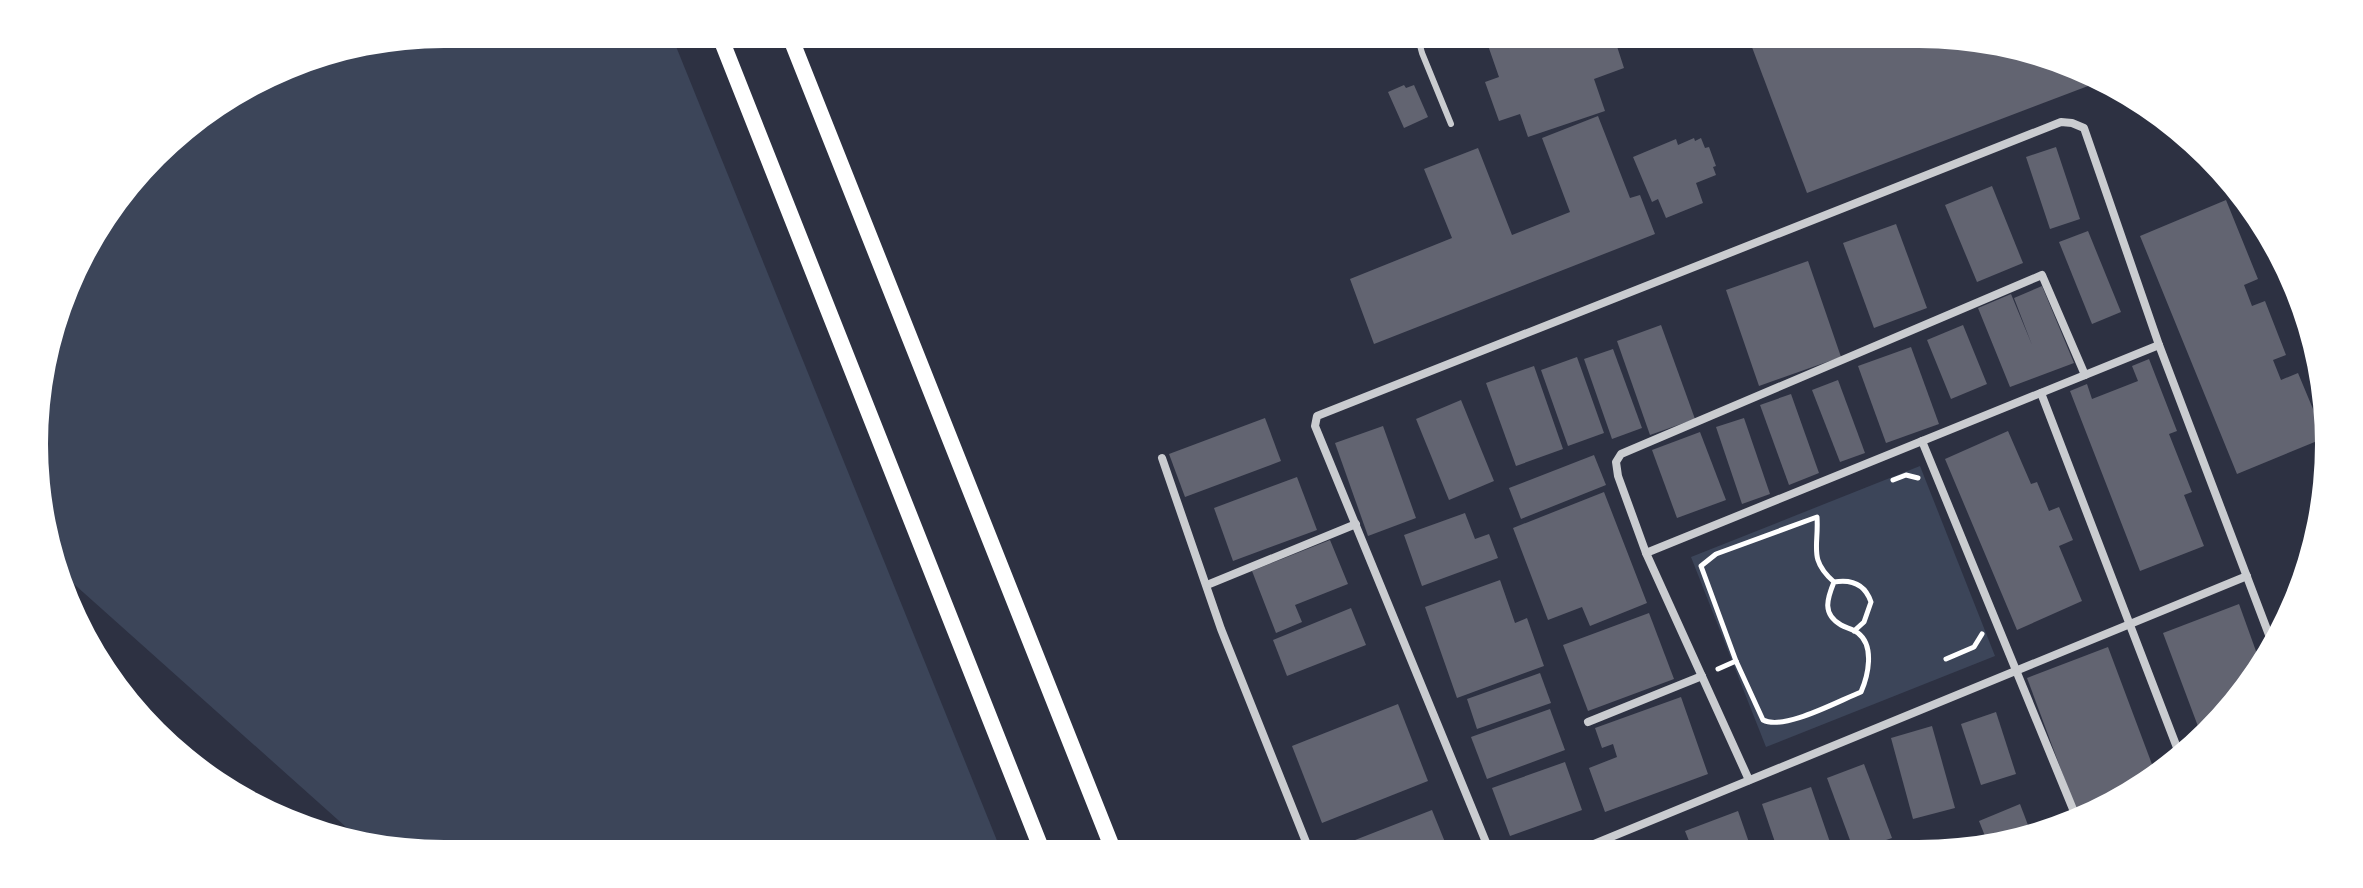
<svg xmlns="http://www.w3.org/2000/svg" width="2363" height="888" font-family="'Roboto Condensed',sans-serif">
<style>
.green{fill:#3c4559}
.building{fill:#626471}
.lines{fill:none;stroke-linecap:round;stroke-linejoin:round}
.path{stroke:#fff;stroke-width:5}
.service{stroke:#caccd0;stroke-width:6}
.minor{stroke:#caccd0;stroke-width:8}
.secondary{stroke:#fff;stroke-width:16}
</style>
<rect width="100%" height="100%" fill="#2d3142"/>
<g class="green">
<polygon points="444,34 671,34 1002,853 444,854 365,844 65,576 42,524 38,390 89,239 174,135 312,56"/>
<polygon points="1920,466 1995,656 1766,747 1691,557"/>
</g>
<g class="building">
<polygon points="1484,34 1613,34 1624,68 1594,79 1605,111 1528,137 1520,114 1499,121 1485,82 1499,77"/>
<polygon points="1747,34 1919,34 2026,48 2096,83 1807,193"/>
<polygon points="1404,85 1406,88 1414,85 1428,117 1404,128 1388,92"/>
<polygon points="1598,116 1630,198 1640,195 1655,234 1374,344 1350,279 1452,238 1424,169 1478,148 1512,235 1570,212 1542,138"/>
<polygon points="1694,138 1695,141 1701,138 1705,148 1709,147 1716,166 1713,167 1716,175 1696,183 1703,203 1666,218 1658,199 1652,202 1633,157 1676,139 1678,145"/>
<polygon points="2056,147 2080,219 2050,229 2026,157"/>
<polygon points="1992,186 2023,263 1977,282 1945,205"/>
<polygon points="2226,200 2258,279 2244,285 2252,306 2265,301 2286,355 2273,360 2281,380 2298,373 2323,433 2322,439 2237,474 2140,236"/>
<polygon points="1896,224 1927,308 1874,328 1843,243"/>
<polygon points="2088,231 2121,312 2092,324 2059,242"/>
<polygon points="1808,261 1841,357 1759,386 1726,290"/>
<polygon points="2042,286 2074,363 2010,387 1978,308 2011,294 2032,345 2014,298"/>
<polygon points="1661,325 1695,419 1650,435 1617,341"/>
<polygon points="1963,325 1987,384 1951,399 1927,340"/>
<polygon points="1911,347 1939,424 1886,443 1858,366"/>
<polygon points="1613,349 1642,428 1612,439 1584,359"/>
<polygon points="1577,357 1604,433 1568,446 1541,370"/>
<polygon points="2149,359 2177,431 2169,434 2192,492 2184,495 2204,546 2140,571 2070,391 2087,384 2092,399 2138,381 2132,366"/>
<polygon points="1534,366 1563,449 1516,466 1486,383"/>
<polygon points="1838,380 1865,453 1840,462 1812,390"/>
<polygon points="1791,394 1819,473 1789,485 1760,405"/>
<polygon points="1461,400 1494,481 1449,500 1416,419"/>
<polygon points="1265,418 1281,461 1185,497 1169,454"/>
<polygon points="1744,418 1770,494 1742,504 1716,427"/>
<polygon points="1383,426 1416,518 1368,536 1335,443"/>
<polygon points="2008,431 2031,484 2037,482 2049,511 2059,507 2073,540 2059,546 2082,601 2017,630 1945,459"/>
<polygon points="1700,432 1726,500 1677,518 1652,450"/>
<polygon points="1594,455 1606,485 1521,519 1509,488"/>
<polygon points="1297,477 1317,530 1233,561 1214,508"/>
<polygon points="1604,492 1647,603 1590,626 1582,607 1548,620 1513,528"/>
<polygon points="1465,513 1475,539 1489,534 1498,558 1422,586 1404,535"/>
<polygon points="1330,540 1348,584 1295,605 1302,622 1276,633 1252,571"/>
<polygon points="1500,580 1515,623 1527,618 1544,666 1457,698 1425,607"/>
<polygon points="2239,604 2261,665 2202,737 2163,633"/>
<polygon points="1351,608 1366,645 1287,676 1273,640"/>
<polygon points="1649,613 1674,679 1588,711 1563,645"/>
<polygon points="2108,647 2156,775 2100,812 2079,818 2027,678"/>
<polygon points="1540,673 1551,703 1477,729 1467,699"/>
<polygon points="1681,697 1708,774 1605,812 1589,768 1617,757 1613,744 1602,748 1595,728"/>
<polygon points="1398,704 1428,781 1322,823 1292,746"/>
<polygon points="1550,709 1565,750 1487,779 1471,737"/>
<polygon points="1996,712 2016,774 1981,785 1961,724"/>
<polygon points="1932,726 1955,808 1913,819 1891,738"/>
<polygon points="1565,762 1582,810 1510,836 1492,788"/>
<polygon points="1864,764 1892,838 1854,851 1827,778"/>
<polygon points="1811,787 1833,851 1778,851 1762,804"/>
<polygon points="2020,804 2031,833 1989,846 1979,821"/>
<polygon points="1432,810 1449,852 1333,852 1332,849"/>
<polygon points="1738,811 1752,851 1693,851 1685,831"/>
<polygon points="1983,843 1984,847 1963,850"/>
<polygon points="1665,844 1667,851 1646,851"/>
</g>
<g class="lines">
<g class="path">
<polyline points="1893,480 1906,475 1918,478"/>
<path d="M1834 582C1827 599 1822 614 1841 625 1846 628 1853 629 1858 633 1875 646 1868 676 1861 692 1838 701 1784 731 1763 720L1736 661 1701 566 1716 554 1817 517C1819 547 1808 559 1834 582 1852 579 1865 584 1871 602L1864 622 1854 631"/>
<polyline points="1946,659 1974,647 1982,634"/>
<polyline points="1718,669 1736,661"/>
</g>
<g class="service">
<polyline points="1417,34 1422,53 1451,124"/>
<polyline points="1668,35 1670,34"/>
</g>
<g class="minor">
<polyline points="2272,236 2289,283"/>
<polyline points="2041,393 2181,758"/>
<polyline points="1922,441 2077,819"/>
<polyline points="1162,458 1221,629 1310,852"/>
<polyline points="1646,553 2159,345"/>
<polyline points="1207,585 1356,524"/>
<polyline points="1588,722 1702,676"/>
<polyline points="1749,780 1646,553 1618,476 1616,462 1621,454 2042,275 2085,375"/>
<polyline points="1577,851 2247,576"/>
<polyline points="1490,852 1315,426 1317,416 2061,122 2072,123 2084,128 2159,345 2274,648"/>
</g>
<g class="secondary">
<polyline points="719,34 1043,853"/>
<polyline points="789,34 1114,852"/>
</g>
</g>
<path d="M0 0H2363V888H0ZM444 48H1919A396 396 0 0 1 2315 444V444A396 396 0 0 1 1919 840H444A396 396 0 0 1 48 444V444A396 396 0 0 1 444 48Z" fill="#fff" fill-rule="evenodd"/>
</svg>
